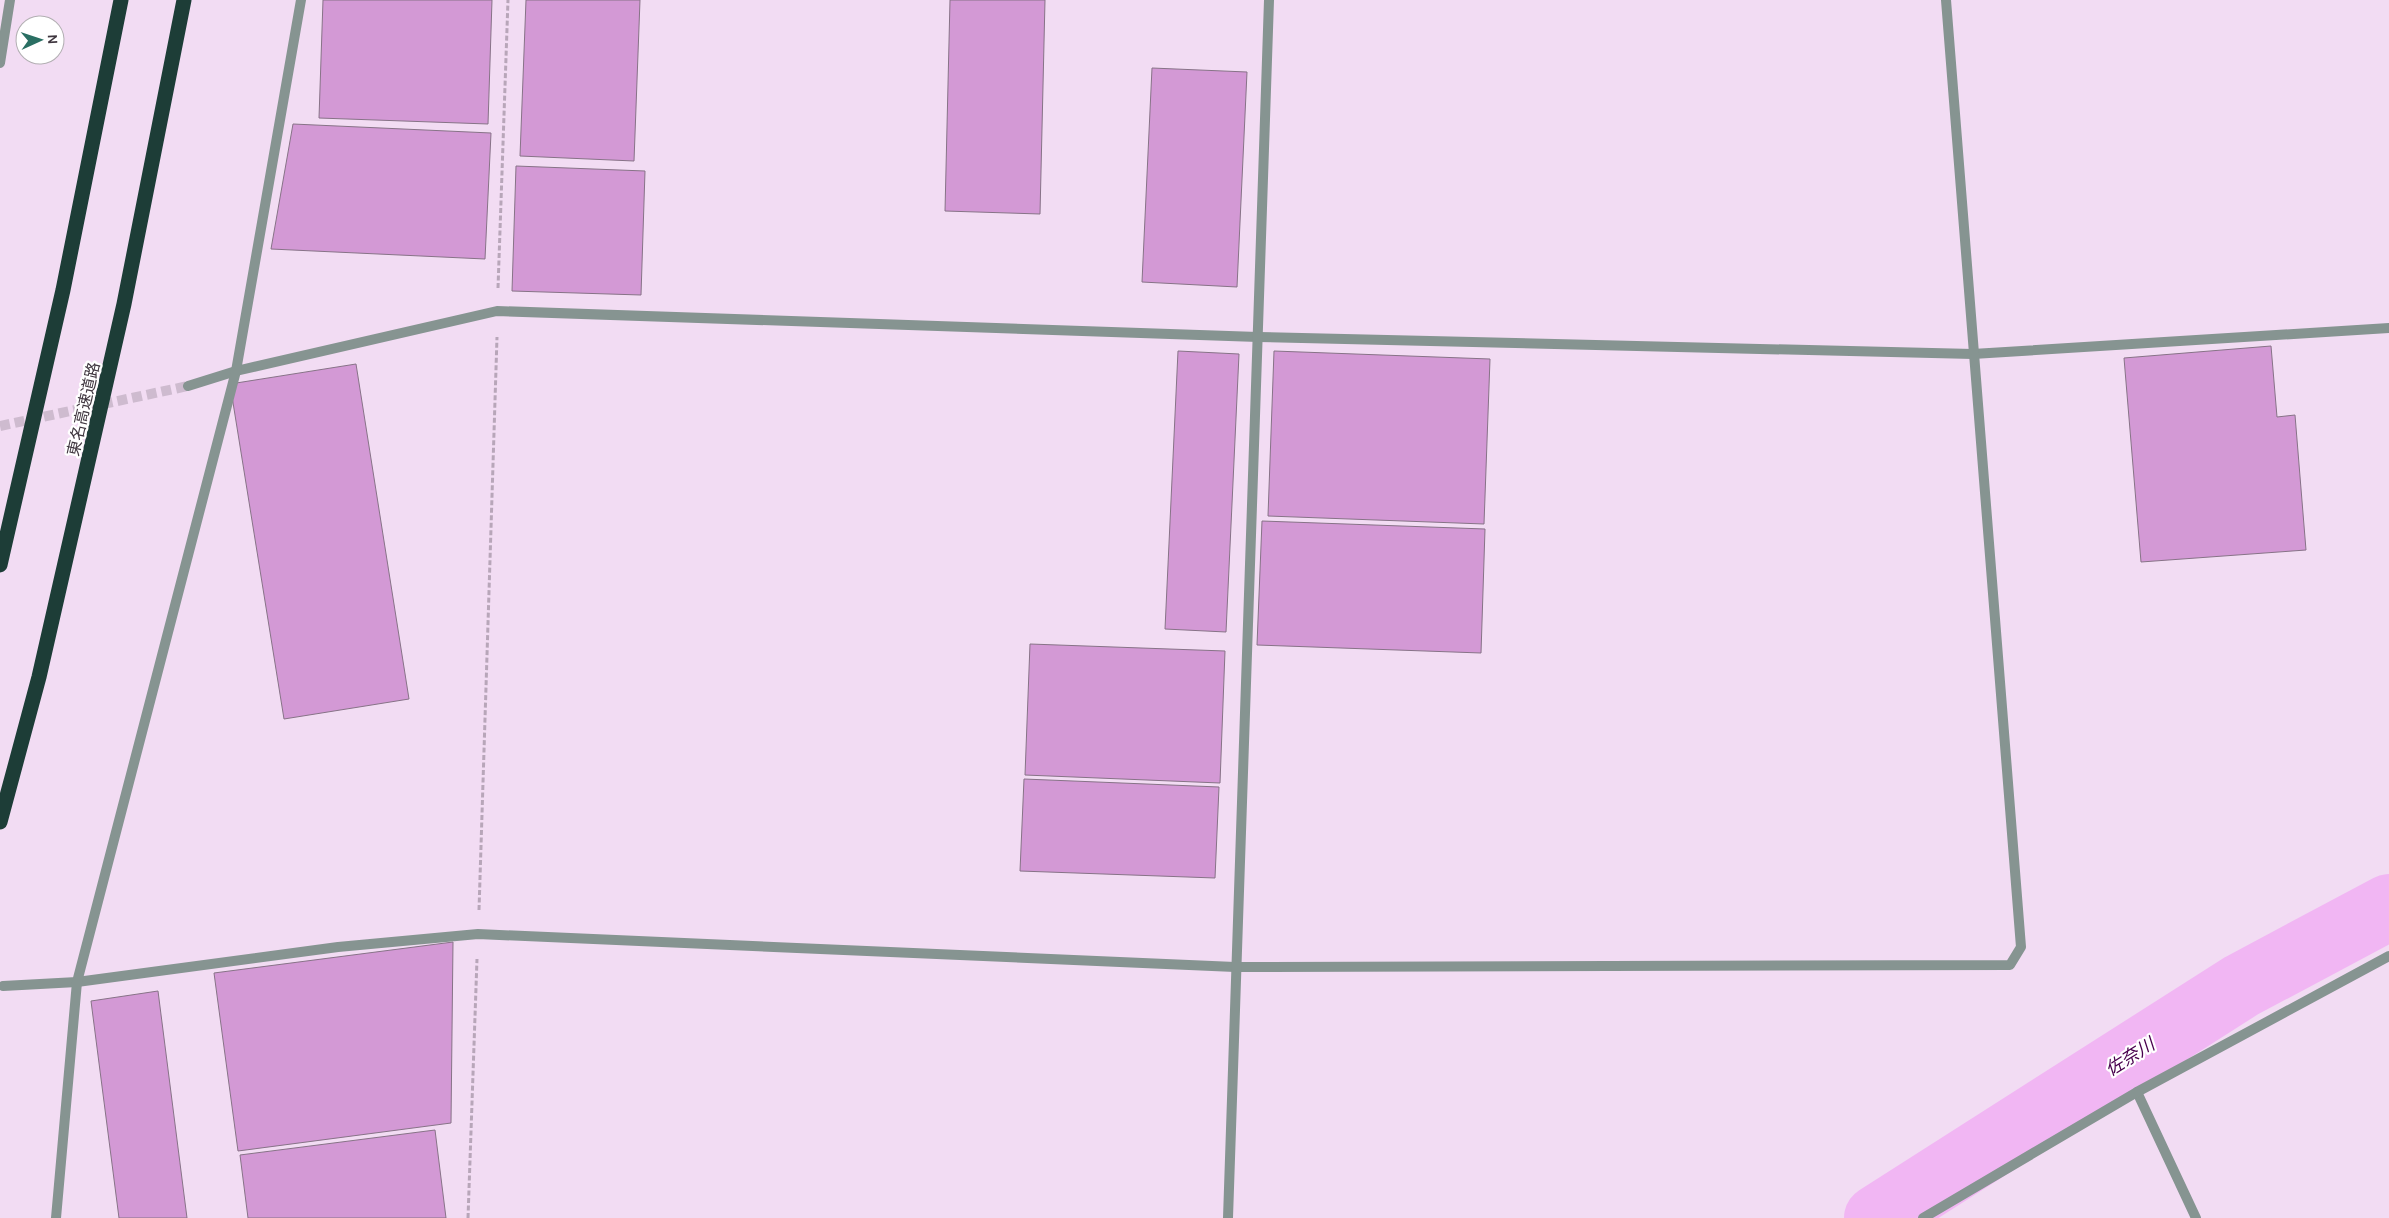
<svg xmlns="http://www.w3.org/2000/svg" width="2389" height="1218" font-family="Karla,'Noto Sans JP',sans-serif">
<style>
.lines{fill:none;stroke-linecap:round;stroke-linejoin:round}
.river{stroke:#f1b6f3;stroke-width:66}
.building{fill:#d399d5;stroke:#877387}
.minor-tunnel{stroke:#cebbcf;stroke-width:10;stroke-dasharray:10 5;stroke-linecap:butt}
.path{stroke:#b8a6b9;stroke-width:3;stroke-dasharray:5 2.5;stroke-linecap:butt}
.minor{stroke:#869491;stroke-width:10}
.motorway{stroke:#1d3d37;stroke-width:15}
.labels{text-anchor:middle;stroke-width:4.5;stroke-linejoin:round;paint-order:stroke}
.street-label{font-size:16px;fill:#3f363f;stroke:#fff}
.water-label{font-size:18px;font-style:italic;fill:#48004d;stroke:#fff}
</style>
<rect width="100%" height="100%" fill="#f2dcf3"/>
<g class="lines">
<polyline class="river" points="1877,1218 2241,986 2389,907"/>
</g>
<g class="building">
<polygon points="323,0 492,0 488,124 319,118"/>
<polygon points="526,0 640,0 634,161 520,156"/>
<polygon points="950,0 1045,0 1040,214 945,211"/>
<polygon points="1152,68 1247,72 1237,287 1142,282"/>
<polygon points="293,124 491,133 485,259 271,249"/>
<polygon points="516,166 645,171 641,295 512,291"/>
<polygon points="2271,346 2277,417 2295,415 2306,550 2141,562 2124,358"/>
<polygon points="1178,351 1239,354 1226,632 1165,629"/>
<polygon points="1274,351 1490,359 1484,524 1268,516"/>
<polygon points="356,364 409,699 284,719 230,384"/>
<polygon points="1262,521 1485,529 1481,653 1257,645"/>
<polygon points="1030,644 1225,651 1220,783 1025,775"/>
<polygon points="1024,779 1219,787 1215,878 1020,871"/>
<polygon points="453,942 451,1123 238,1151 214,973"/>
<polygon points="158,991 187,1218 119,1218 91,1001"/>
<polygon points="435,1130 446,1218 248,1218 240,1155"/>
</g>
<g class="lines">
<polyline class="minor-tunnel" points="0,426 188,386"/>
<g class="path">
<polyline points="498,288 508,0"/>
<polyline points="479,910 497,337"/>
<polyline points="468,1218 477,959"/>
</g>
<g class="minor">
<polyline points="0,63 10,0"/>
<polyline points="188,386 236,371 497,311 1258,337 1973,354 2389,328"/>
<polyline points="3,986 77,982 338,947 478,934 1235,967 2010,965 2021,947 1946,0"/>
<polyline points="2137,1092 2196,1218"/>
<polyline points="56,1218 77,982 236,371 301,0"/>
<polyline points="1228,1218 1269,0"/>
<polyline points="1923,1218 2137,1092 2389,956"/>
</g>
<g class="motorway">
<polyline points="0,565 63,290 121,0"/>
<polyline points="0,822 39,677 124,304 184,0"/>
</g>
</g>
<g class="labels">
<g class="street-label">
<text transform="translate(83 409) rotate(-77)" y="6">東名高速道路</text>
</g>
<g class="water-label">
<text transform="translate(2130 1057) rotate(-32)" y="6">佐奈川</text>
</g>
</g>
<g transform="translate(40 40) rotate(87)"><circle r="24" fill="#ffffff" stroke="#b2afb2"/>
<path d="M0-4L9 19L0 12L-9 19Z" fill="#2a6f63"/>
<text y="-8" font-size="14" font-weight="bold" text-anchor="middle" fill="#3f363f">N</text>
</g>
</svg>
